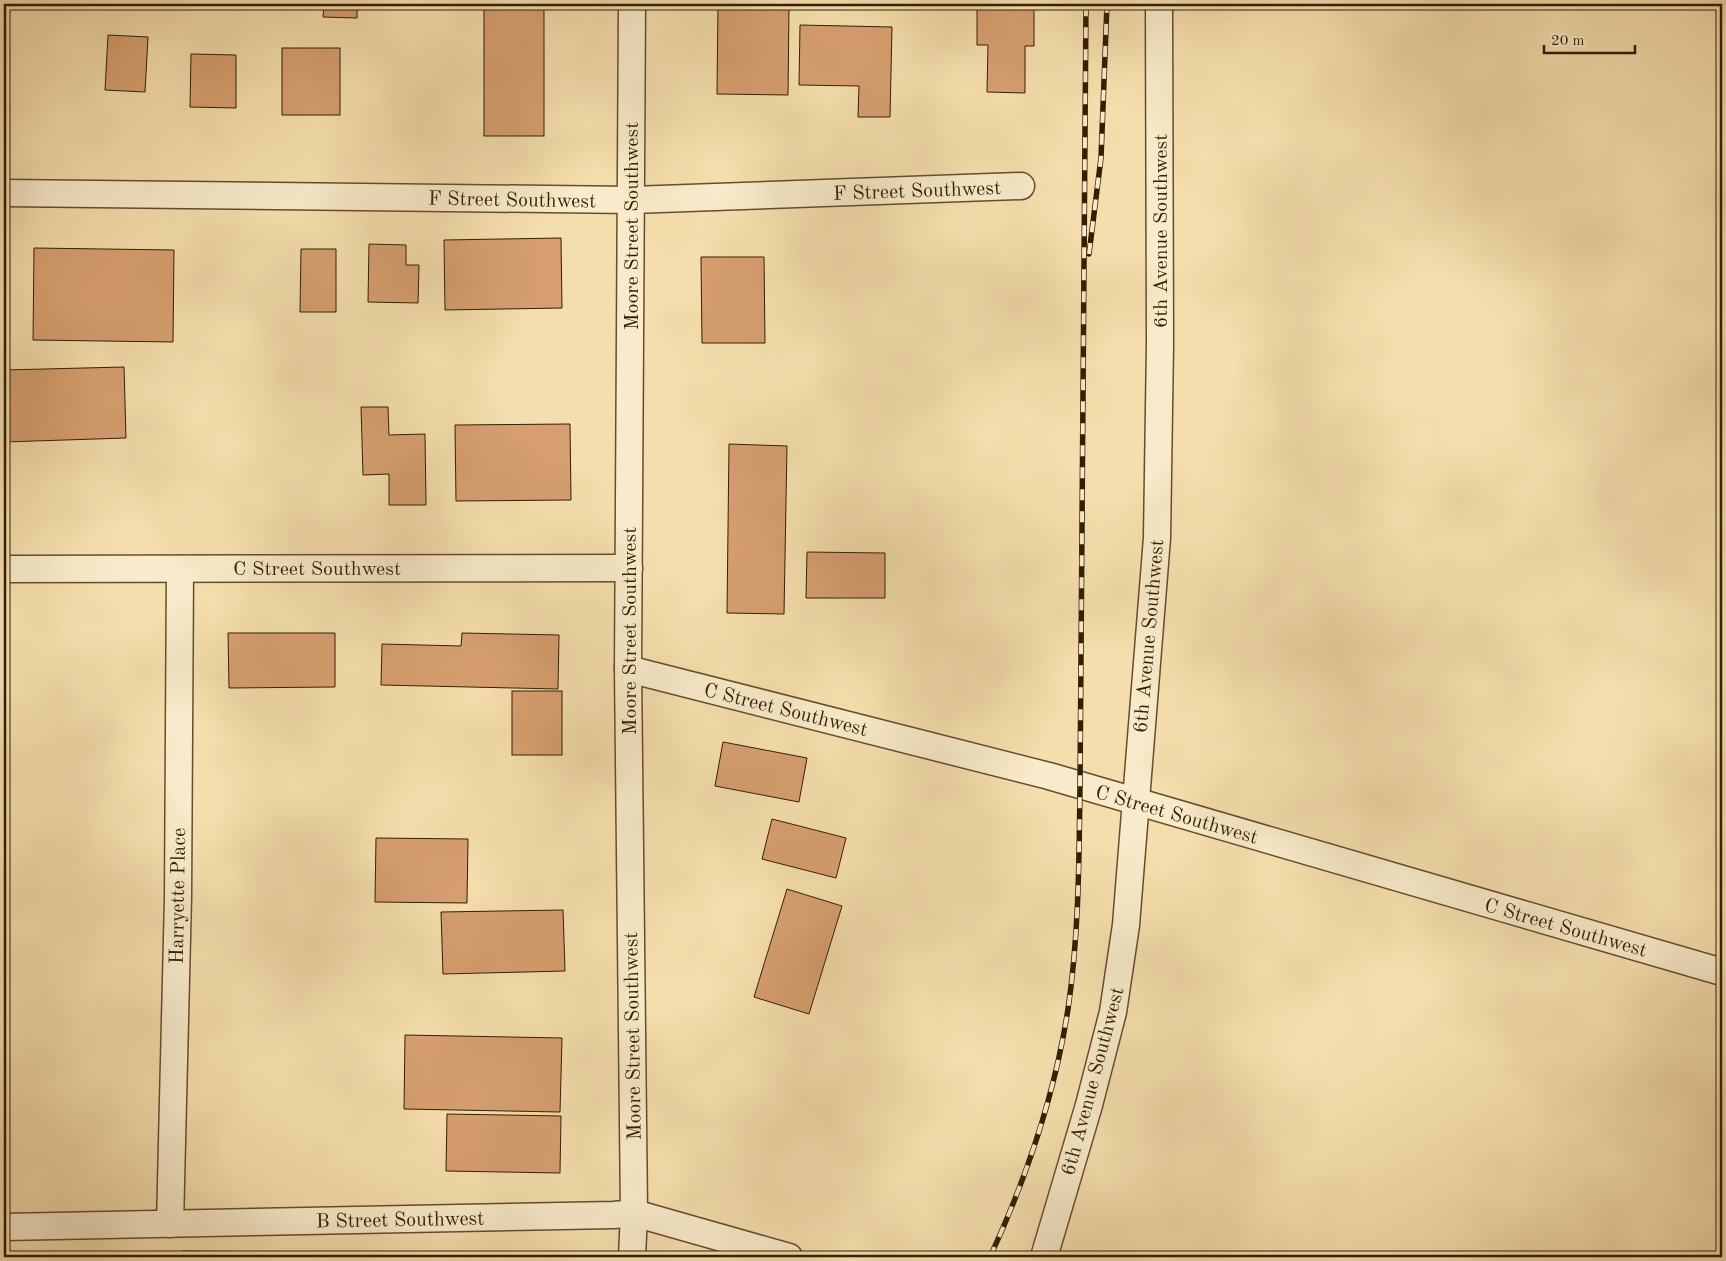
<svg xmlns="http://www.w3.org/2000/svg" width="1726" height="1261" font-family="'Old Standard TT',serif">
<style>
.building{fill:#d79f6f;stroke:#331e00}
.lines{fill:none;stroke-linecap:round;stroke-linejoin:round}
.minor-casing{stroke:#644e2b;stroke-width:29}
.minor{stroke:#f8eaca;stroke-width:26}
.rail-casing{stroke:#331e00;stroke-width:5.5}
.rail{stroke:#f8eaca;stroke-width:4;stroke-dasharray:11;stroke-linecap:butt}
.labels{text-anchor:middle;stroke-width:4;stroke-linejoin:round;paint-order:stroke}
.street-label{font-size:20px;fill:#331e00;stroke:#f8eaca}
</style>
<rect width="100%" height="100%" fill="#f5dead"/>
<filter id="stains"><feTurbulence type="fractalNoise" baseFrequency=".004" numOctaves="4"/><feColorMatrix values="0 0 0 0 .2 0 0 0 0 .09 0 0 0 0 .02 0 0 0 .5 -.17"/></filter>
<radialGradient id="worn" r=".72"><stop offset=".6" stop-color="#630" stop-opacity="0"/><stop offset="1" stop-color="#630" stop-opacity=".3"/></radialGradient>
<g class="building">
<polygon points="324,4 357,4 357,18 323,17"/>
<rect x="484" y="4" width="60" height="132"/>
<polygon points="718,4 789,4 788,95 717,94"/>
<polygon points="977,4 1034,4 1034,46 1025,46 1025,93 987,92 988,45 977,45"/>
<polygon points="800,25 892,27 890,117 858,117 859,86 799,85"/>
<polygon points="108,35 148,37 145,92 105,90"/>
<rect x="282" y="48" width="58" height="67"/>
<polygon points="191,54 236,55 236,108 190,107"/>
<polygon points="561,238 562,308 445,310 444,240"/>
<polygon points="369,244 406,245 406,265 419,265 418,303 368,302"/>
<polygon points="34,248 174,250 173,342 33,340"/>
<polygon points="301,249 336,249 336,312 300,312"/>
<polygon points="701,257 764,257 765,343 702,343"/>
<polygon points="124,367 126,438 4,442 4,370"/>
<polygon points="361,407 388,407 389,435 425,434 426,505 389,505 389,474 363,475"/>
<polygon points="570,424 571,500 456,501 455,425"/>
<polygon points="729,444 787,446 784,614 727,613"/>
<polygon points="807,552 885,553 885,598 806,598"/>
<polygon points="228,633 335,633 335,687 229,688"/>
<polygon points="462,633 559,635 558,689 381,685 382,644 461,646"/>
<rect x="512" y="691" width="50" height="64"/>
<polygon points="723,742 807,758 799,802 715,786"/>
<polygon points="772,819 846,838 836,878 762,859"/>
<polygon points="376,838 468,839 467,903 375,902"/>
<polygon points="787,889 842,906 809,1014 754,997"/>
<polygon points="563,910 565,971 443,974 441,912"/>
<polygon points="405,1035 562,1038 560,1112 404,1109"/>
<polygon points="447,1114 561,1116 560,1173 446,1171"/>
<polygon points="182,1251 284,1252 284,1257 182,1257"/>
</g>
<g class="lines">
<g class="minor-casing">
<g id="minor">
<polyline points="632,4 628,669 634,1213 632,1257"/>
<polyline points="4,193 632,200 1021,186"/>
<polyline points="4,569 629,568"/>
<polyline points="628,669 1049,776 1722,972"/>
<polyline points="170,1224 178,897 180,569"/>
<polyline points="4,1227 614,1215 634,1213 789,1257"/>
<polyline points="1044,1257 1089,1105 1113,1012 1126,925 1157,538 1160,344 1159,4"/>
</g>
</g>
<use href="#minor" class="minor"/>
<g class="rail-casing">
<g id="rail">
<polyline points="1089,254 1101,158 1107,4"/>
<path d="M990 1257C1026 1179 1055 1094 1068 1009 1079 935 1079 860 1080 786L1086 4"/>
</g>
</g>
<use href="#rail" class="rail"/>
</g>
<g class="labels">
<g class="street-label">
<text transform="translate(917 190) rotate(-2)" y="7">F Street Southwest</text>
<text transform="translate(512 199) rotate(1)" y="7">F Street Southwest</text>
<text transform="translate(631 226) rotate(-90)" y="7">Moore Street Southwest</text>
<text transform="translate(1160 231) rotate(-90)" y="7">6th Avenue Southwest</text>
<text x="317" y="575">C Street Southwest</text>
<text transform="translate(629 631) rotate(-90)" y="7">Moore Street Southwest</text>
<text transform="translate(1148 636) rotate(-85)" y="7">6th Avenue Southwest</text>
<text transform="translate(786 709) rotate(14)" y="7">C Street Southwest</text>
<text transform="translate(1177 814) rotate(16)" y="7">C Street Southwest</text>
<text transform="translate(177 896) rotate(-89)" y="7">Harryette Place</text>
<text transform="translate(1566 927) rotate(16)" y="7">C Street Southwest</text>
<text transform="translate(632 1036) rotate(-91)" y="7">Moore Street Southwest</text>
<text transform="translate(1092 1081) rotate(-75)" y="7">6th Avenue Southwest</text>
<text transform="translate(400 1219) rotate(-1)" y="7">B Street Southwest</text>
</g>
</g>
<rect width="1726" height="1261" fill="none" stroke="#f5dead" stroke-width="20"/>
<rect x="5" y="5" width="1716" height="1251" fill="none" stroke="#331e00" stroke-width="2.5"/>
<rect x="10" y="10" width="1706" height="1241" fill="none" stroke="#331e00"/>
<path d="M1544 45v8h91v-8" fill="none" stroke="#331e00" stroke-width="2.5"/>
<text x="1551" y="45" font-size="15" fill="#331e00" stroke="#f8eaca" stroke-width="4" paint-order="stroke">20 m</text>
<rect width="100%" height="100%" filter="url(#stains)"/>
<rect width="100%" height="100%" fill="url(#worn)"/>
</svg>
